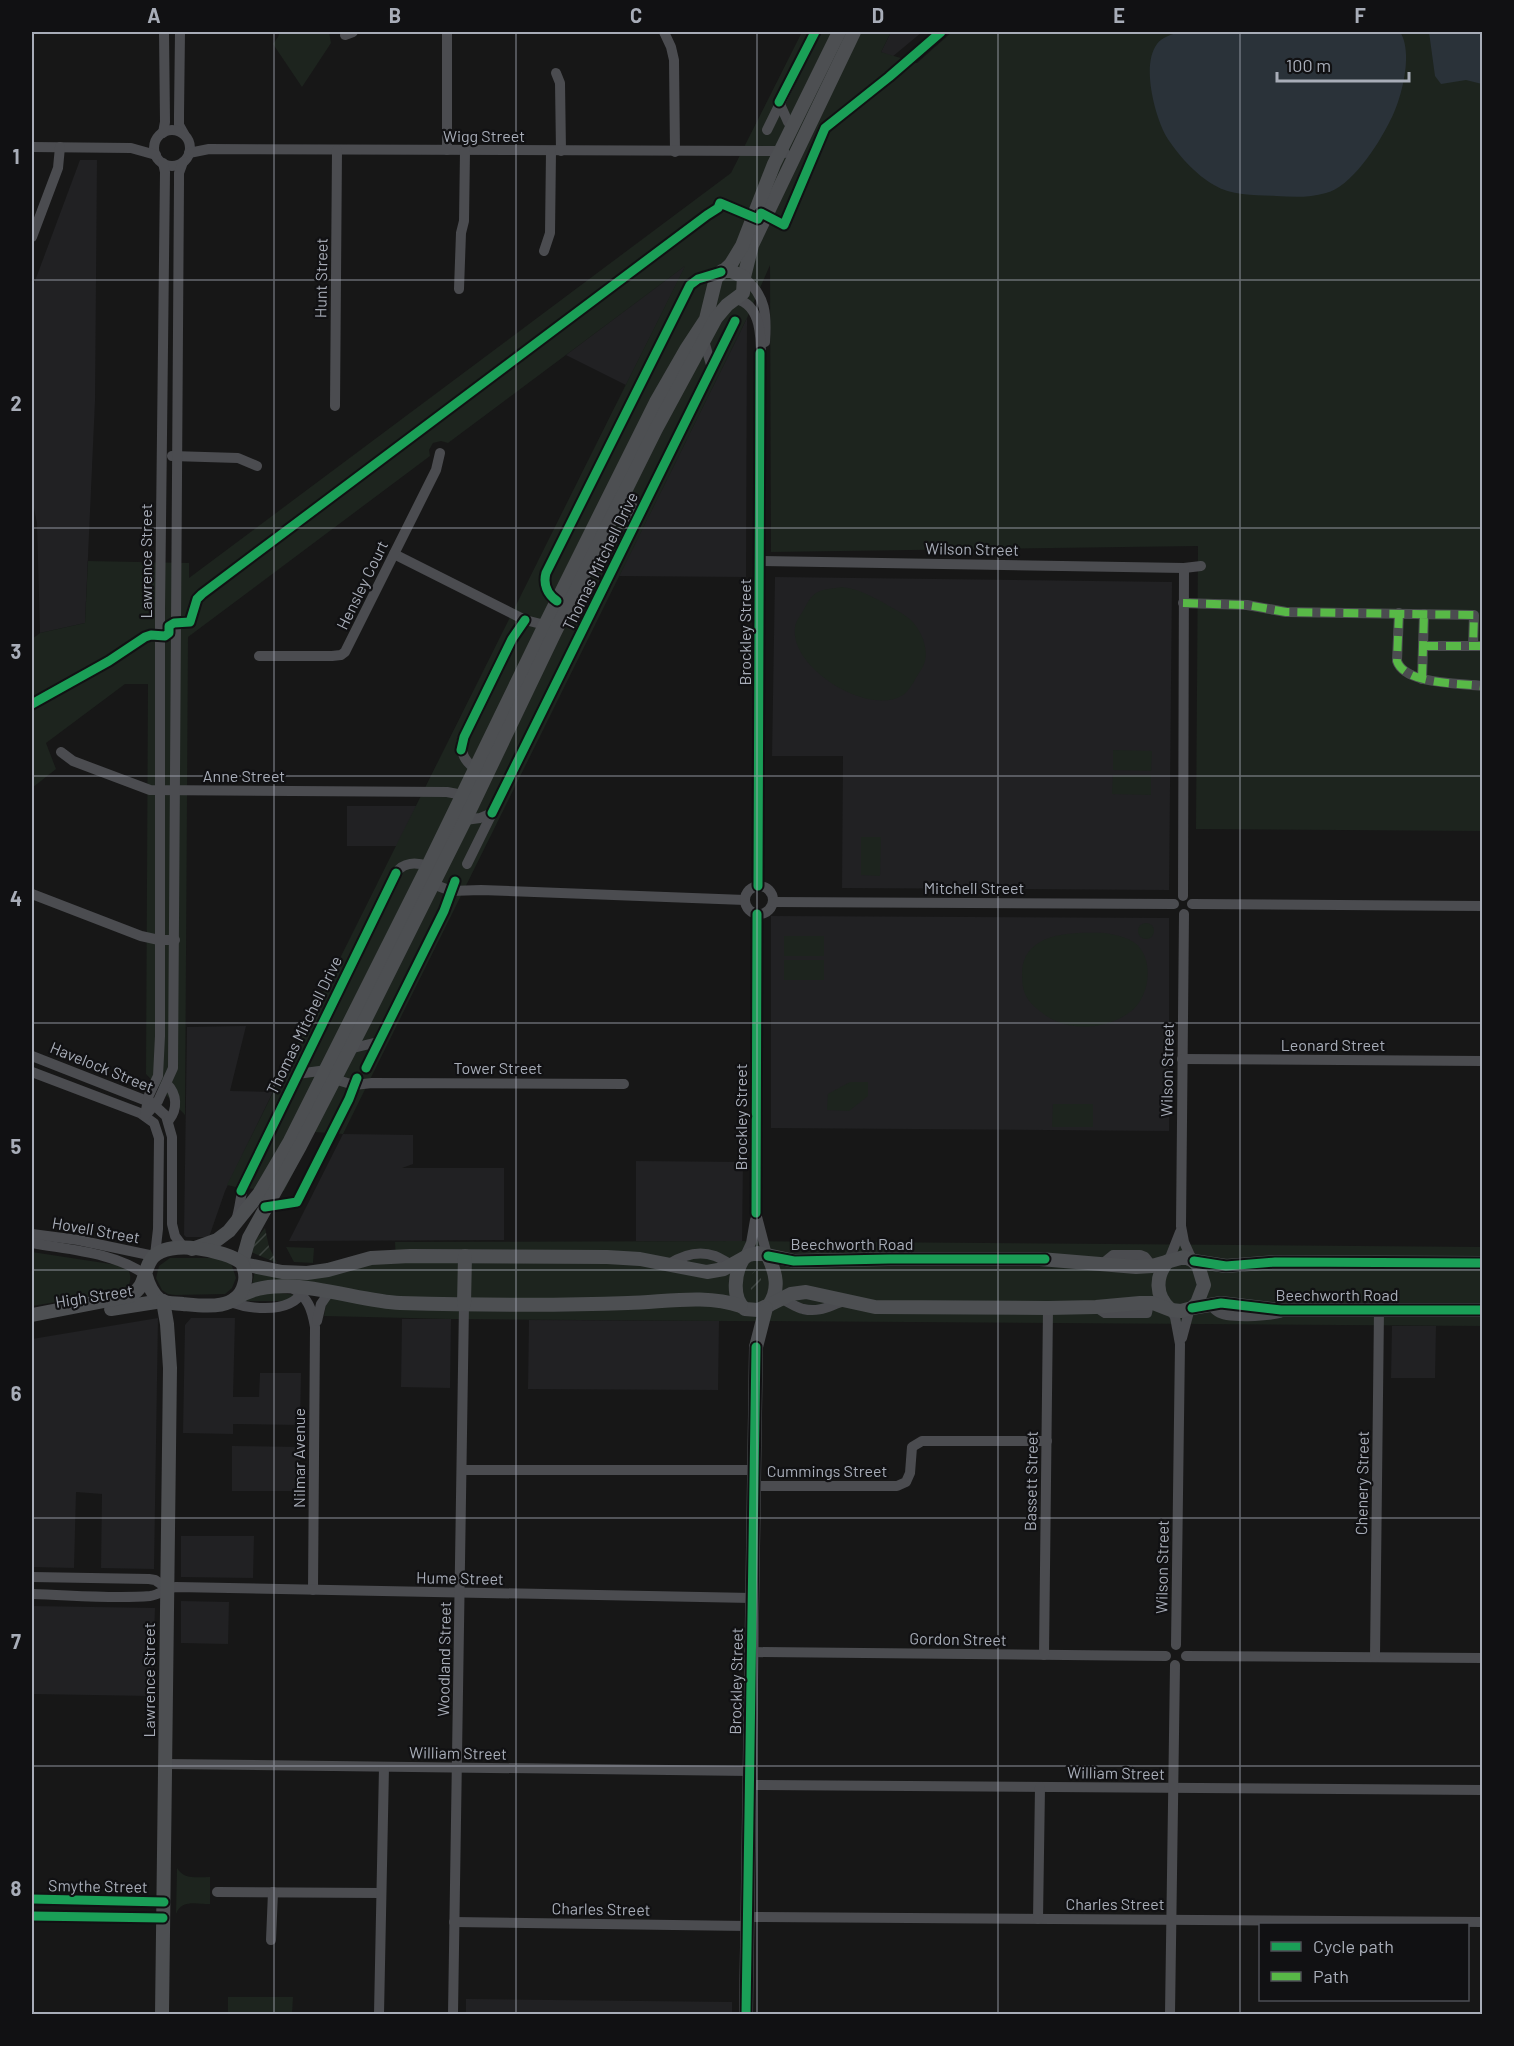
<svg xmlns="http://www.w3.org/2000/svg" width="1514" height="2046" font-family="Barlow,sans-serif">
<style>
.built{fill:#212123}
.green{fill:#1d241e}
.garden{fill:url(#garden-furrows)}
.water{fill:#2a3239}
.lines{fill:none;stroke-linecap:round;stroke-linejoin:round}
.minor{stroke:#4b4c50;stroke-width:10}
.major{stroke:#4d4f52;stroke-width:14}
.quiet{stroke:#58b947;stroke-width:8;stroke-dasharray:15 8;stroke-linecap:butt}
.cycleway-casing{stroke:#111113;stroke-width:13}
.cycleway{stroke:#1a9f57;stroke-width:9}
.grid{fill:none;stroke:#a8adb8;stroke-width:1.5;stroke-opacity:0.55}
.labels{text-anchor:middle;stroke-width:4.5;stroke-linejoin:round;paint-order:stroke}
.street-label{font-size:16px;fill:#a8adb8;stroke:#111113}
.neatline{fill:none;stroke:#a8adb8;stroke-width:2}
.grid-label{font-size:20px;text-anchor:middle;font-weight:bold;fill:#a8adb8}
</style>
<defs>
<pattern id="garden-furrows" width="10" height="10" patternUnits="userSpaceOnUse" patternTransform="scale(1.5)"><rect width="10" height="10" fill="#1d241e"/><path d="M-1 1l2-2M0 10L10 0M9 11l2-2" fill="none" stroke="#3b413d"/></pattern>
</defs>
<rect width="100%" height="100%" fill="#171717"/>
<g class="built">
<polygon points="891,32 922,32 892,57 881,52"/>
<polygon points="80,160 97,160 95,401 85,623 40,633 37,523 32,499 32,289"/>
<polygon points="686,265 626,385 566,355"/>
<polygon points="747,318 746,577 619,576"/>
<polygon points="775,577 1172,582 1169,890 842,888 843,756 772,756"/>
<polygon points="347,806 417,806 397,846 347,846"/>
<polygon points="771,916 1169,918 1169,1131 771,1128"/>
<polygon points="246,1026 230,1091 273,1092 225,1191 209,1237 186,1237 184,1235 187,1027"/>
<polygon points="343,1134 413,1135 413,1164 402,1168 504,1168 504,1240 289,1241"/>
<polygon points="636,1161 743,1162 742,1241 636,1241"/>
<polygon points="158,1318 154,1569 101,1568 102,1494 76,1492 74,1568 32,1567 32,1339"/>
<polygon points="191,1318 235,1318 233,1397 259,1397 260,1373 301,1373 300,1425 233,1424 233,1434 183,1433 185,1325"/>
<polygon points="402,1319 451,1319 450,1388 401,1387"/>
<polygon points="529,1320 719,1321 718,1390 528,1389"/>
<polygon points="1392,1326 1436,1326 1435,1378 1391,1378"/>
<polygon points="232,1446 300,1447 300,1491 232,1491"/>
<polygon points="181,1536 254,1536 253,1578 181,1577"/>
<polygon points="181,1601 229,1602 228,1644 181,1643"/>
<polygon points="32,1606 155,1608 152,1696 32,1694"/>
<polygon points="466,1999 732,2002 732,2014 466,2014"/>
</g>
<g class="green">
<polygon points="280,32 329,32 331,43 302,87 273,44 278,37"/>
<polygon points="802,32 891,32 881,52 917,63 952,32 1482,32 1482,831 1196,829 1198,546 771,552 770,265 747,318 343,1134 314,1132 284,1191 240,1188 227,1185 685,266 448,443 441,441 433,443 429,450 430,456 188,637 185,1115 146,1074 148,684 125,684 46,743 56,769 32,788 32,639 40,633 85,623 88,561 189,563 189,578 731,173"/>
<path d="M842 587C858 589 869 595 884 603 891 608 900 611 907 617 919 625 929 647 925 661 924 665 921 670 919 673 914 681 910 690 903 695 869 717 789 668 795 627 796 621 800 616 803 611 815 588 818 591 842 587Z"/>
<polygon points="1113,750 1152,751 1151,771 1113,770"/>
<polygon points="1113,775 1151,775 1151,795 1112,794"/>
<polygon points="861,837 881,837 880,876 861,875"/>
<circle cx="1146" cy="931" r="8"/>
<path d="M1105 933C1115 935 1127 937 1135 943 1155 959 1150 998 1130 1012 1105 1031 1065 1032 1041 1012 1026 1000 1022 993 1022 973 1023 931 1074 932 1105 933Z"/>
<rect x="784" y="936" width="40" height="20"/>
<rect x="784" y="960" width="40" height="20"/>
<polygon points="850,1082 868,1082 868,1096 849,1111 827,1110 828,1094"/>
<polygon points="1053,1104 1093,1104 1093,1127 1052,1127"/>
<polygon points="737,1241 1482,1247 1482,1326 451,1319 324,1316 329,1286 252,1285 255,1270 356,1265 396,1260 395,1242"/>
<polygon points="286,1247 314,1248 313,1263 294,1262"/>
<path d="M32 1252 117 1265 129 1271C132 1280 130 1284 123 1291L32 1306Z"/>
<polygon points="170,1258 218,1258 231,1263 236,1278 232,1288 225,1294 175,1295 168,1294 162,1290 156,1278 159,1266"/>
<polygon points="273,1292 295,1295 287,1301 244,1301 249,1298"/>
<path d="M177 1868C184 1880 197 1877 210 1877V1904C197 1904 181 1899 176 1914Z"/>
<polygon points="228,1997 293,1997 292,2014 228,2014"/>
</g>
<g class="garden">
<polygon points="265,1228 269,1247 277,1263 251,1252 254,1242"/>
<path d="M755 1271 759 1272 761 1278V1291L757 1293 752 1292C749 1286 749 1275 755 1271Z"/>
</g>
<g class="water">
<path d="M1181 32H1400C1414 53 1401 102 1389 123 1378 145 1351 187 1326 193 1309 198 1293 197 1276 196 1256 195 1232 196 1214 185 1196 175 1177 154 1166 136 1155 116 1141 65 1157 44 1162 37 1172 34 1181 32Z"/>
<polygon points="1429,32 1482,32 1482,84 1466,80 1441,84 1435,76"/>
</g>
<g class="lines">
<g class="minor">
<polyline points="180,32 179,114 179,125 184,134"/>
<polyline points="664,32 671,47 674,60 675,152"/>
<polyline points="345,35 353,32"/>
<polyline points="556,73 560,83 561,151"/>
<polyline points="779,102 788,122 793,127"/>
<polyline points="767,130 815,32"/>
<circle cx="172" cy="148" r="18"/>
<polyline points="163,133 165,122 164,32"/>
<polyline points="32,147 131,148 156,155"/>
<polyline points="447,150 447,32"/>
<polyline points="189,153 209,149 780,151 785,153"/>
<polyline points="32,237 58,168 60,147"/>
<polyline points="544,251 550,233 551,151"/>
<path d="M744 278C766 295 767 316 765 342"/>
<polyline points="459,289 461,233 464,221 465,151"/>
<path d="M736 299C767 306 760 353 761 378L758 886"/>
<polyline points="704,341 712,368"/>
<polyline points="335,406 337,150"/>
<polyline points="172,456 238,458 257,466"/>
<polyline points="620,502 641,511"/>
<polyline points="616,510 636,520"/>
<polyline points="394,554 525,620 545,625"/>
<polyline points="760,561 1184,568 1201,566"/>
<path d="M557 601C547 594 543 584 546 573L690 285 698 279 721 272"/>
<polyline points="1183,603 1247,605 1286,612 1474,615 1473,646"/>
<path d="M1399 613 1397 661C1405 685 1461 683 1482 686"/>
<polyline points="1423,646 1482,646"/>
<polyline points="259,656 332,656 341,655 345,652 436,470 440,453"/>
<polyline points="1422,679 1424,614"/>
<polyline points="61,752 73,761 150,790 447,792 463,795"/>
<path d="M476 769C466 763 459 752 462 740L512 639 525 620"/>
<polyline points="465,820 480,818 492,813"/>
<polyline points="467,864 735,321"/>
<polyline points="433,884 451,891 481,890 745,900"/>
<circle cx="759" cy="900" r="14"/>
<polyline points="32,894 141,936 159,940 175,940"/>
<polyline points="1183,896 1184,568"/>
<polyline points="773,902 1174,904"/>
<polyline points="1192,904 1482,906"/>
<polyline points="757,914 756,1213 767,1255"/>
<polyline points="1184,914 1181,1226 1184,1242 1192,1260"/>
<polyline points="349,1049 378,1042"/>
<polyline points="32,1056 152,1103 166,1116 172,1137 172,1224 175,1236 184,1248"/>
<polyline points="1182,1059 1482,1061"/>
<polyline points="366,1068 444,911 455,881"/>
<polyline points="32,1072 140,1113 154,1123 159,1138 158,1229 155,1255"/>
<polyline points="297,1074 327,1070"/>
<polyline points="334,1079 354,1085 372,1083 624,1084"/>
<path d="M167 1084C177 1094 178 1109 169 1120"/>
<polyline points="145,1115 149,1095 158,1076 160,1036 160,610 165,172 163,163"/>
<polyline points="145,1116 158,1101 173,1068 179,183 179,173 183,162"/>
<polyline points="265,1207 297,1202 349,1099 356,1080"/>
<path d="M236 1220C241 1206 240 1192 246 1179L396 873C403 862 416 862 428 866"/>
<polyline points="32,1234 78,1240 154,1256"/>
<path d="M32 1243C70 1250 113 1252 146 1275"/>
<polyline points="744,1258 751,1243 755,1220"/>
<polyline points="1169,1260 1180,1232"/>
<path d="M669 1264C683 1255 698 1250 715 1256 721 1258 726 1263 733 1265"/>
<polyline points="1102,1264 1113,1255 1140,1255 1145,1257 1152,1266"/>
<path d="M292 1288C308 1297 312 1309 315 1327L313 1590"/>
<path d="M780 1299C788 1301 795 1307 803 1309 821 1313 830 1305 845 1301"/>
<path d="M230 1302C235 1303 239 1305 244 1306 266 1310 293 1310 305 1289"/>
<path d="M1207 1304C1213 1306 1213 1309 1218 1312 1228 1319 1268 1316 1280 1313"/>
<polyline points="1096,1307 1105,1313 1147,1313 1149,1303"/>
<polyline points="1171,1310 1175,1317 1180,1344 1176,1645"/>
<polyline points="317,1321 321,1304 330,1291"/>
<polyline points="1182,1338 1190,1308"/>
<polyline points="462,1470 754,1470"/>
<polyline points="754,1486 897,1486 906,1482 910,1473 912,1447 922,1441 1047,1441"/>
<polyline points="32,1577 149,1579 155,1580 167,1588"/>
<path d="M32 1594C71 1595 111 1599 150 1596 160 1595 165 1588 176 1587L752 1598"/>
<polyline points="751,1652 1166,1656"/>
<polyline points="1044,1655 1048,1308"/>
<polyline points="1186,1656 1482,1658"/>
<polyline points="1375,1657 1379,1310"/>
<polyline points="165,1764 750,1771"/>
<polyline points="750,1785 1482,1790"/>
<polyline points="217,1892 381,1893"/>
<polyline points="32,1899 164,1902"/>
<polyline points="32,1916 163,1918"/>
<polyline points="747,1917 1482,1922"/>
<polyline points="1038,1919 1040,1787"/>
<polyline points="454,1922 747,1926"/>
<polyline points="271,1940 273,1892"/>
<polyline points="379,2014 384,1767"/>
<polyline points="453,2014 464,1304"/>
<polyline points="1170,2014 1175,1665"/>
</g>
<g class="major">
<polyline points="744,277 752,245 854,32"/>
<polyline points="192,1249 217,1240 229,1231 259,1194 290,1141 428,866 543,629 656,402 687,348 706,319 716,278 731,264 742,246 774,164 839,32"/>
<path d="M743 1259C735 1272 731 1298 745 1309L758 1310 769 1305C780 1289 776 1273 768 1256"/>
<path d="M1168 1261C1155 1276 1155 1296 1170 1309"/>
<polyline points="1194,1261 1226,1266 1275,1262 1482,1263"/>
<polyline points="242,1263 249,1238 300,1146 365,1020 465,820 554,634 656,429 716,318 727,305 743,293 744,277 731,271 722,271"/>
<polyline points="243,1264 282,1272 307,1273 328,1270 371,1258 410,1256 607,1257 640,1259 707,1272 724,1269 749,1255 758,1253 794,1261 889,1259 1040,1259 1136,1267 1152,1266 1184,1257 1192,1260 1198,1265 1204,1285 1197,1303 1192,1308 1181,1311 1171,1310 1153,1303 1140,1303 1096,1307 1048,1308 875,1307 806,1292 791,1294 769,1305"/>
<path d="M235 1299C277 1269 352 1301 400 1303 476 1305 552 1306 628 1303 666 1302 705 1294 741 1306"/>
<polyline points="464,1304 465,1256"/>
<polyline points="1192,1308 1221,1303 1281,1310 1482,1310"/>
<polyline points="111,1309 162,1301"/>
<path d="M32 1315 130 1296C148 1285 142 1270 153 1257 169 1239 226 1250 242 1263 245 1270 247 1277 244 1285 237 1311 204 1306 183 1304 176 1303 166 1304 160 1300 153 1295 148 1284 146 1276"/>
<polyline points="162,2014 170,1368 167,1324 163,1301"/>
<polyline points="746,2014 756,1347 766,1308"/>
</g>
<g class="quiet">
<polyline points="1183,603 1247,605 1286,612 1474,615 1473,646"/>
<path d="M1399 613 1397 661C1405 685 1461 683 1482 686"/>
<polyline points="1423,646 1482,646"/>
<polyline points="1422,679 1424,614"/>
</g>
<g class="cycleway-casing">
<g id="cycleway">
<polyline points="779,102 815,32"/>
<path d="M557 601C547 594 543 584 546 573L690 285 698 279 721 272"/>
<polyline points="32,704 109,661 145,637 151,635 165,636 169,633 169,626 174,623 190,622 197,599 202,594 707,215 718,208 720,203 758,219 761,213 784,225 825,128 889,77 941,32"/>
<polyline points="461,750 464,737 512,639 525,620"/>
<polyline points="492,813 735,321"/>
<polyline points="758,886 760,353"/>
<polyline points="366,1068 444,911 455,881"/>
<polyline points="241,1191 396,873"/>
<polyline points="265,1207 297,1202 349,1099 357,1078"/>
<polyline points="756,1213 757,914"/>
<polyline points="768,1256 794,1261 889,1259 1045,1259"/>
<polyline points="1194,1261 1226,1266 1275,1262 1482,1263"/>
<polyline points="1192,1308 1221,1303 1281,1310 1482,1310"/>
<polyline points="32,1899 164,1902"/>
<polyline points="32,1916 163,1918"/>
<polyline points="746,2014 756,1347"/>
</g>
</g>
<use href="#cycleway" class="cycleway"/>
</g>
<path class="grid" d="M274 32V2014M516 32V2014M757 32V2014M998 32V2014M1240 32V2014M32 280H1482M32 528H1482M32 776H1482M32 1023H1482M32 1270H1482M32 1518H1482M32 1766H1482"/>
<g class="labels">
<g class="street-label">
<text x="484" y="142">Wigg Street</text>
<text transform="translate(321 278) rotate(-89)" y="6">Hunt Street</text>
<text transform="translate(972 549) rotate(1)" y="6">Wilson Street</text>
<text transform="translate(146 561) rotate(-90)" y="6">Lawrence Street</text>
<text transform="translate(600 561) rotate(-64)" y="6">Thomas Mitchell Drive</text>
<text transform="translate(362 585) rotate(-64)" y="6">Hensley Court</text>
<text transform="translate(745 632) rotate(-90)" y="6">Brockley Street</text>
<text x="244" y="782">Anne Street</text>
<text x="974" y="894">Mitchell Street</text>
<text transform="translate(304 1025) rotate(-64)" y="6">Thomas Mitchell Drive</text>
<text x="1333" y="1051">Leonard Street</text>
<text transform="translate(102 1067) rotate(22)" y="6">Havelock Street</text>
<text x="498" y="1074">Tower Street</text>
<text transform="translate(1167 1070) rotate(-89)" y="6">Wilson Street</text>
<text transform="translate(741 1117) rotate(-90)" y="6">Brockley Street</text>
<text transform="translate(96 1230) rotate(10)" y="6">Hovell Street</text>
<text x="852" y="1250">Beechworth Road</text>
<text x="1337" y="1301">Beechworth Road</text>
<text transform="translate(94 1296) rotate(-9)" y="6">High Street</text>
<text transform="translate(299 1458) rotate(-90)" y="6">Nilmar Avenue</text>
<text x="827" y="1477">Cummings Street</text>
<text transform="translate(1031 1481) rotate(-89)" y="6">Bassett Street</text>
<text transform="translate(1362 1483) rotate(-89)" y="6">Chenery Street</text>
<text transform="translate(1162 1567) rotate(-89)" y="6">Wilson Street</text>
<text transform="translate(460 1578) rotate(1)" y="6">Hume Street</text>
<text transform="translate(958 1639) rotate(1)" y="6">Gordon Street</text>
<text transform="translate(444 1659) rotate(-89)" y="6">Woodland Street</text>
<text transform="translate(149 1680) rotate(-90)" y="6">Lawrence Street</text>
<text transform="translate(736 1681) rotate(-89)" y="6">Brockley Street</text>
<text transform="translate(458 1753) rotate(1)" y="6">William Street</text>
<text transform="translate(1116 1773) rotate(1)" y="6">William Street</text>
<text transform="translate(98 1886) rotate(1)" y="6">Smythe Street</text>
<text x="1115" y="1910">Charles Street</text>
<text transform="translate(601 1909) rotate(1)" y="6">Charles Street</text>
</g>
</g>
<rect width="1514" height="2046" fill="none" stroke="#111113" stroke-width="66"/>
<rect x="1259" y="1923" width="210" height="78" fill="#111113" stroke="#4d4f55" stroke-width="1.5"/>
<rect x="1271" y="1942" width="30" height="9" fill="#1a9f57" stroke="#4d4f55" stroke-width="1.5"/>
<text x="1313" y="1953" font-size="18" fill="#a8adb8">Cycle path</text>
<rect x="1271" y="1972" width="30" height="9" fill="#58b947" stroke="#4d4f55" stroke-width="1.5"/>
<text x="1313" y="1983" font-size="18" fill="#a8adb8">Path</text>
<path d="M1277 72v9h132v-9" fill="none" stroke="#a8adb8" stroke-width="3"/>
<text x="1286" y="72" font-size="18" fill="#a8adb8" stroke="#111113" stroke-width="4.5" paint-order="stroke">100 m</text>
<rect x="33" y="33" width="1448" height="1980" class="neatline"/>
<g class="grid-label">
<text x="154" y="23">A</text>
<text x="395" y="23">B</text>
<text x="636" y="23">C</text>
<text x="878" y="23">D</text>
<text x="1119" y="23">E</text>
<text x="1360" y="23">F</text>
<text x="16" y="164">1</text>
<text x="16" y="411">2</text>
<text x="16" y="659">3</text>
<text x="16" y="906">4</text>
<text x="16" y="1154">5</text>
<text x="16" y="1401">6</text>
<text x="16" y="1649">7</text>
<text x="16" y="1896">8</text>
</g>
</svg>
